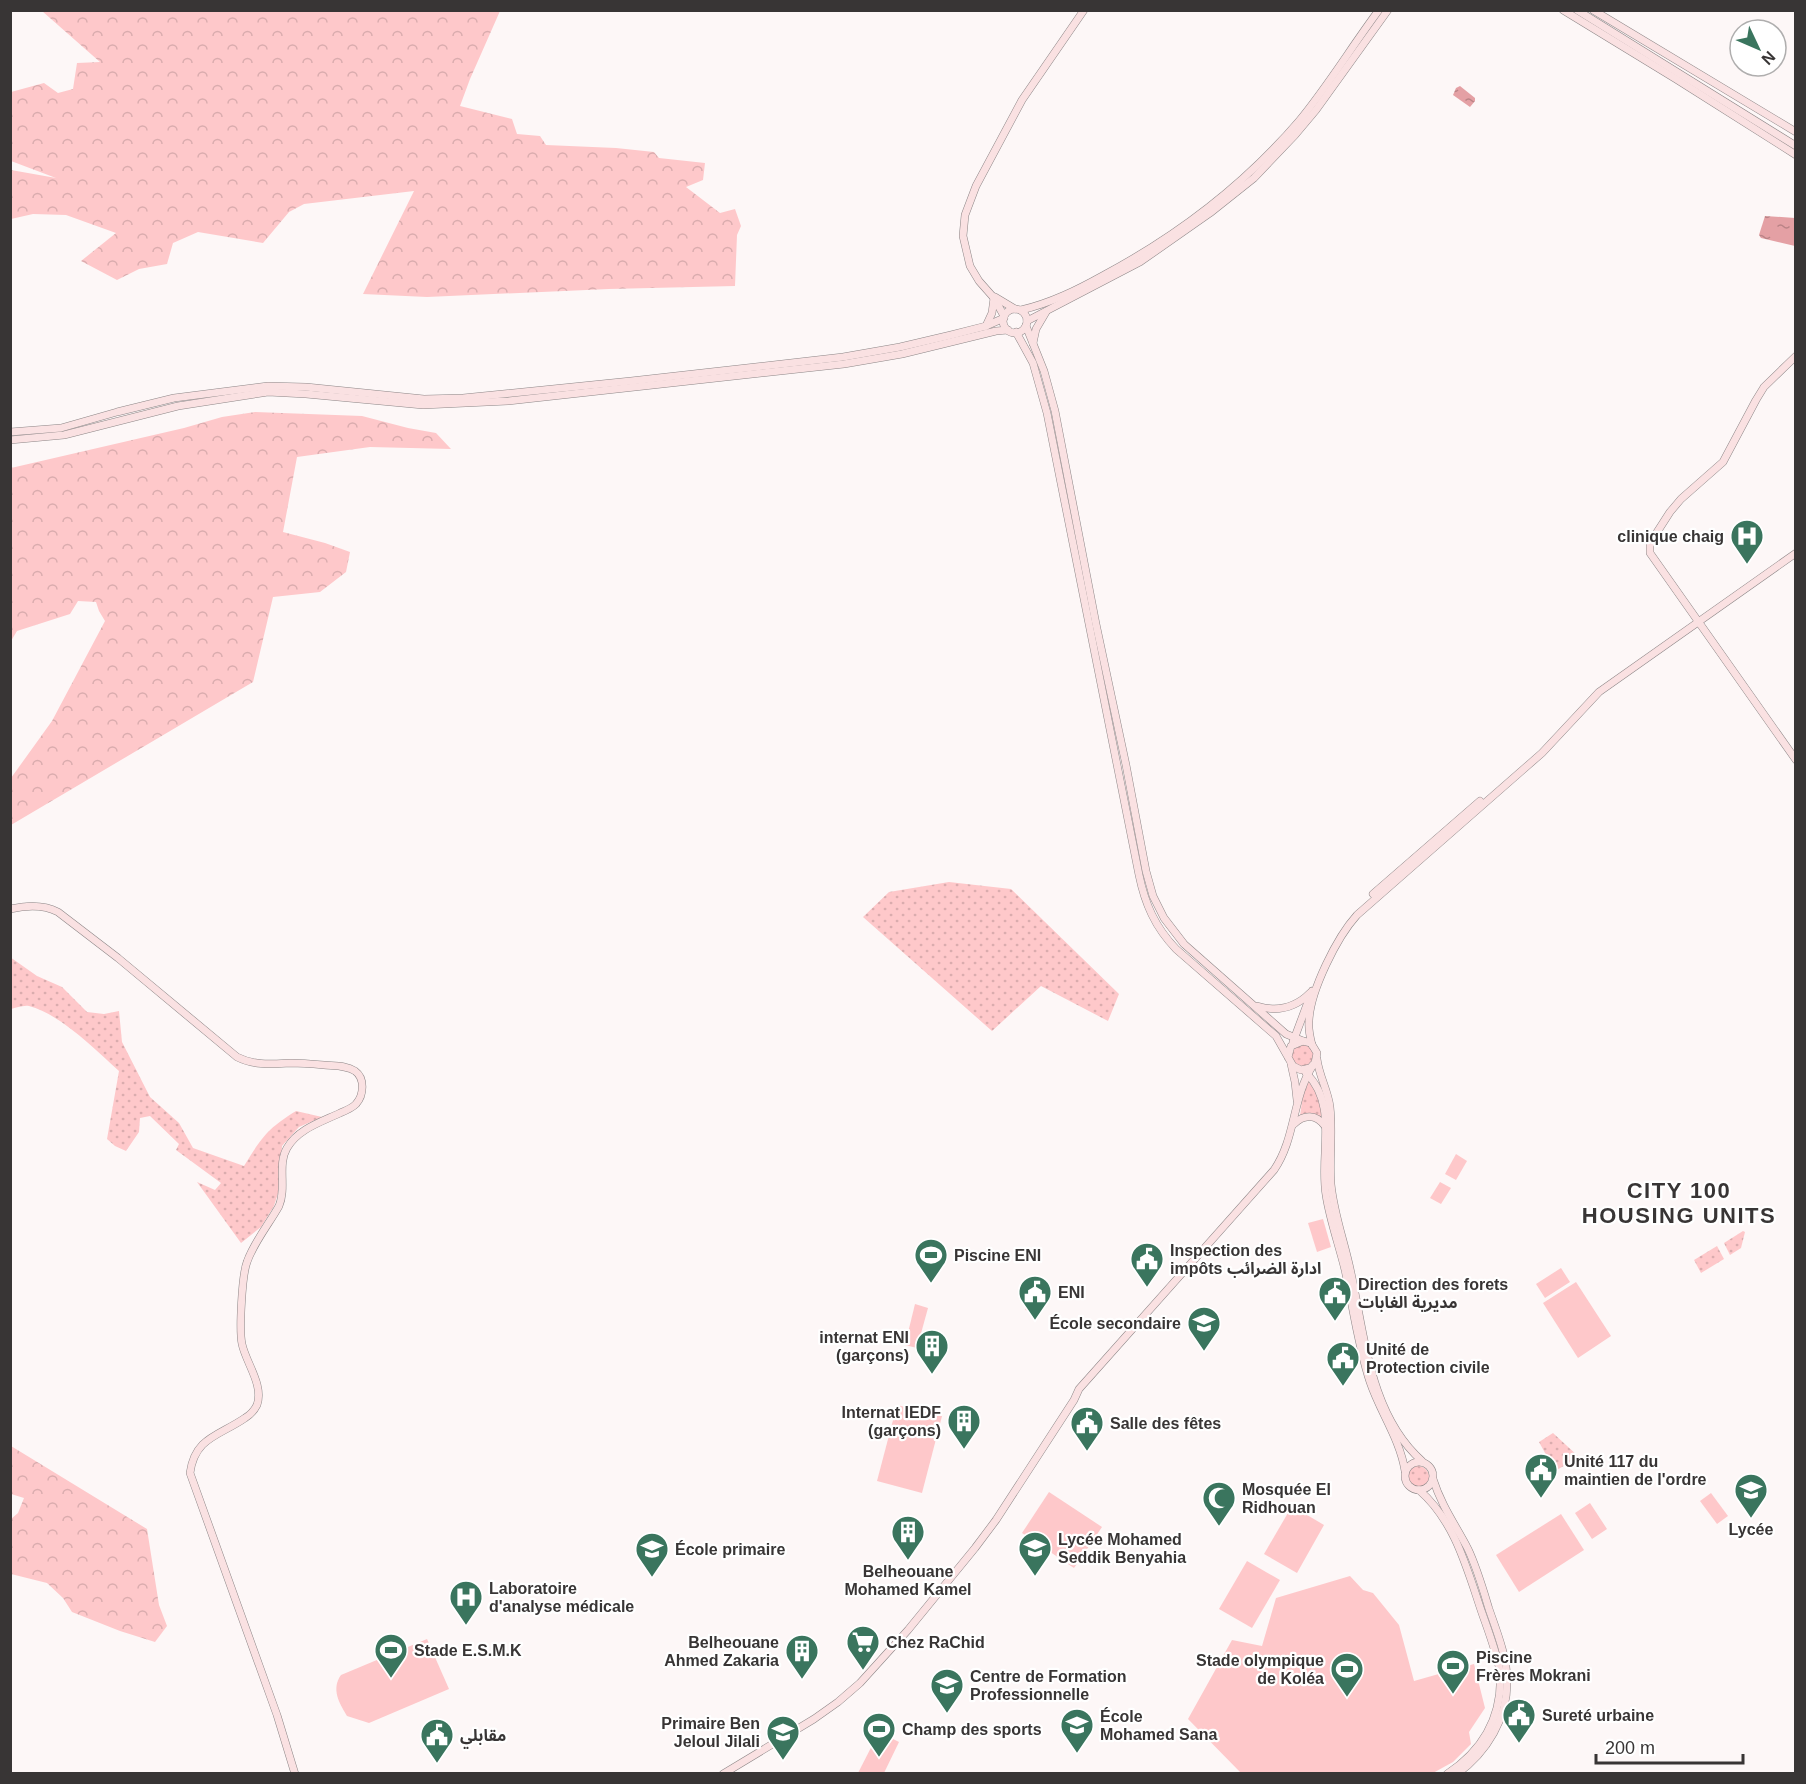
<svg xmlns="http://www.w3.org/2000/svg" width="1806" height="1784" font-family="Helvetica,'Noto Sans Arabic',sans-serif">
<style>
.green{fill:url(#green-dots)}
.forest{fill:url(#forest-crowns)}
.pitch{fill:#fec8ca}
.water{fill:url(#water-ripples)}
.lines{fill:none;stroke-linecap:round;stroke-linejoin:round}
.secondary-casing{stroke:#8c8687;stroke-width:8}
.secondary{stroke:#fae1e2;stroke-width:7}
.labels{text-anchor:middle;stroke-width:4.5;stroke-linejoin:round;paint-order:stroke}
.poi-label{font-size:16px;font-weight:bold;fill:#383535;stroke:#fff;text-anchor:start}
.district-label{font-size:22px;font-weight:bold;letter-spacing:1.5px;fill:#383535;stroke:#fff}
</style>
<defs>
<pattern id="green-dots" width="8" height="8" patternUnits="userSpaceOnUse" patternTransform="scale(1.5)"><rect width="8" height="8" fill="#fec8ca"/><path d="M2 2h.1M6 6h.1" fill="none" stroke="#daacae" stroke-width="1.8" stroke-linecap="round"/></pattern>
<pattern id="forest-crowns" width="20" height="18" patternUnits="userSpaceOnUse" patternTransform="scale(1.5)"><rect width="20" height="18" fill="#fec8ca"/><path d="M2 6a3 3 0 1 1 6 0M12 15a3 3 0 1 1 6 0" fill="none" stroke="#daacae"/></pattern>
<pattern id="water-ripples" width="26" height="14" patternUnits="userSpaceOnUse" patternTransform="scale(1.5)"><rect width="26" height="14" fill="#e4a0a4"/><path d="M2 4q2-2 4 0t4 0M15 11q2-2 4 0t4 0" fill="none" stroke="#ba8386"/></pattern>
</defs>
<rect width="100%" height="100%" fill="#fdf7f7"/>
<g class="green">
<polygon points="949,882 1011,889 1119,994 1108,1021 1041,986 992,1031 863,917 889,892"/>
<path d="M10 957 37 976 62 987 87 1012 104 1014 119 1011 122 1042 150 1097 179 1123 193 1148 244 1166C262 1137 267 1129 296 1111L322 1117 299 1127 282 1146 280 1187 274 1206 261 1227 241 1243 197 1182 215 1190 221 1183 176 1150 179 1144 150 1116 140 1118 139 1132 126 1151 115 1146 107 1139 119 1071C96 1050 60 1014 29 1006 23 1005 16 1008 11 1009Z"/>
<circle cx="1303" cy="1055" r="11"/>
<polygon points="1308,1081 1319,1096 1324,1121 1300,1116 1303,1094"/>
<polygon points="1743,1231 1745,1232 1741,1248 1730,1255 1724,1243"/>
<polygon points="1717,1246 1724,1259 1701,1273 1694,1260"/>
<polygon points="1032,1286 1044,1290 1037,1313 1025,1310"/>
<polygon points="1553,1433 1579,1457 1555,1471 1539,1442"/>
<circle cx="1418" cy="1477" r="11"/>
</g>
<g class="forest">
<polygon points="42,11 500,11 470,79 460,106 512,119 517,134 540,136 546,145 616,148 654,152 659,158 705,163 703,180 686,187 720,213 735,209 741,226 737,235 735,286 609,289 427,297 363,294 414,191 304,204 289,212 263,243 198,232 173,243 167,264 139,269 117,280 81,261 116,233 66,215 33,214 11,219 11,170 56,178 11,161 11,92 44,83 58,93 73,89 77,63 100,62"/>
<polygon points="255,412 362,416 408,428 436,433 451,449 370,447 297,457 283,532 325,543 350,552 346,572 320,592 273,597 253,682 11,825 11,778 52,721 105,621 99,611 96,602 78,601 70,614 17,631 11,641 11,468 184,428 222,417"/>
<polygon points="11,1446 147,1529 159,1605 167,1626 155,1642 120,1631 72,1612 63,1598 47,1583 11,1574 11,1519 18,1513 24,1498 11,1494"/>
</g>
<g class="pitch">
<polygon points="1456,1154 1467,1161 1456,1180 1445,1174"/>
<polygon points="1440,1182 1451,1188 1441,1204 1430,1198"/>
<polygon points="1323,1219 1331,1247 1317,1252 1308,1223"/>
<polygon points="1561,1268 1570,1282 1545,1298 1536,1284"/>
<polygon points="1576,1282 1611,1336 1578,1358 1543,1303"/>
<polygon points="915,1304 928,1308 917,1348 905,1345"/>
<polygon points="897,1405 942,1416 922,1493 877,1481"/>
<polygon points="1049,1492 1102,1527 1074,1568 1022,1533"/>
<polygon points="1711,1493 1728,1516 1717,1524 1700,1501"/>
<polygon points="1590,1503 1607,1529 1592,1539 1575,1513"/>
<polygon points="1292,1506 1324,1525 1297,1573 1264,1554"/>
<polygon points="1561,1514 1584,1550 1519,1592 1496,1555"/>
<polygon points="1247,1561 1280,1580 1252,1628 1219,1609"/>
<polygon points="1350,1576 1363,1590 1373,1593 1399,1625 1414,1681 1474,1664 1485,1708 1469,1732 1471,1744 1453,1762 1433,1773 1241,1773 1188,1719 1232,1640 1262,1646 1276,1598"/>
<path d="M427 1639 449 1689 369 1723 347 1716C339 1703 331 1689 341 1675Z"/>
<polygon points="879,1732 899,1742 884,1773 858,1773"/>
</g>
<g class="water">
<polygon points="1460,86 1475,98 1475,101 1470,107 1453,95 1456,88"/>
<polygon points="1765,216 1795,218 1795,246 1761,238 1759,235"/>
</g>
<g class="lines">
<g class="secondary-casing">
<g id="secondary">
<polyline points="1563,10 1676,79 1796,155"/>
<polyline points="1577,10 1796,146"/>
<polyline points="1593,10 1796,132"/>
<polyline points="995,297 1015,309"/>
<circle cx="1015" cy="321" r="12"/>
<path d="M1021 310C1051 303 1077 290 1104 275 1177 236 1245 184 1299 121 1328 86 1352 46 1379 10"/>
<polyline points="1004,316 994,298 979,281 970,266 963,236 965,215 976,186 1022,100 1084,10"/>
<polyline points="1027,321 1140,262 1210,213 1254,178 1295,135 1316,110 1388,10"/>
<polyline points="986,326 992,313 994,298"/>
<polyline points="1026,326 1044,371 1055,411 1096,624 1126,765 1146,871 1153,896 1164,918 1184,944 1286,1034 1303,1041"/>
<path d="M1016 332 1033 363 1047 413 1139 875C1145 904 1155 927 1176 949L1276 1036 1293 1066 1301 1070 1310 1068 1315 1063 1317 1053 1311 1043 1303 1041 1291 1046 1288 1057"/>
<polyline points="1033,343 1036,329 1046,312"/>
<polyline points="1796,356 1764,387 1756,400 1723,462 1681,499 1670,512 1652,540 1650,546 1650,553 1796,760"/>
<polyline points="10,432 61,428 117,412 174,398 268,386 306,387 424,399 463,398 631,381 843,357 900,347 951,335 986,326 1004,318"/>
<polyline points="10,440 64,435 178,406 268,392 306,394 423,405 508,401 844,364 902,354 996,331 1008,330"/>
<polyline points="1373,894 1480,801"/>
<path d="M10 909C27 905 43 904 58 912L118 958 237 1057C255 1066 272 1064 291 1063 302 1063 313 1064 324 1065 334 1066 346 1065 355 1071 365 1078 364 1095 356 1104 352 1108 345 1111 340 1113 321 1122 298 1129 287 1148 277 1165 287 1187 279 1206 269 1224 254 1242 247 1262 242 1275 239 1330 242 1344 246 1363 264 1385 257 1405 254 1411 250 1415 245 1418 219 1436 195 1437 190 1473L277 1715 295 1774"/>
<path d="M1257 1006C1277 1012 1295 1008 1310 993"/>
<polyline points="1293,1042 1312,991"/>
<path d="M1312 1045C1310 1037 1308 1029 1309 1021 1310 991 1337 937 1357 915L1542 753 1599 692 1796 553"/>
<path d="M1317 1059C1319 1076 1328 1090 1330 1107 1333 1133 1329 1159 1331 1184 1334 1215 1345 1243 1351 1273 1365 1337 1370 1415 1422 1461"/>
<polyline points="1291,1064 1295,1082 1297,1100"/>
<path d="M1306 1073C1339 1105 1319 1154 1326 1195 1330 1221 1339 1245 1345 1270 1353 1307 1358 1346 1370 1382 1380 1412 1400 1439 1405 1471"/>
<path d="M1294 1124C1304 1114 1316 1114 1325 1126"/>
<circle cx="1419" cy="1476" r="14"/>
<path d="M1433 1479C1442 1507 1455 1524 1468 1549 1477 1568 1483 1589 1489 1609 1497 1632 1507 1657 1507 1680 1508 1718 1487 1752 1457 1774"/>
<path d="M1419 1490C1455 1521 1467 1569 1482 1613 1489 1633 1496 1651 1500 1671 1503 1716 1483 1750 1447 1774"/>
<path d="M723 1774 814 1719 838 1702 860 1683 908 1630 975 1548 996 1520 1074 1400 1079 1389 1274 1170C1296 1138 1292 1098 1313 1065"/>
</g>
</g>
<use href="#secondary" class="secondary"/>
</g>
<defs>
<g id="hospital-pin" transform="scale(1.725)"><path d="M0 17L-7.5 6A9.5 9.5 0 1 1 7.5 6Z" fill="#3a755e" stroke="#fff"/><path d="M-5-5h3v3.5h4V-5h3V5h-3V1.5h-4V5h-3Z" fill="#fff"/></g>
<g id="stadium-pin" transform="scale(1.725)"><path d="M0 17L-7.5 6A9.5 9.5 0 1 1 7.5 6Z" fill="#3a755e" stroke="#fff"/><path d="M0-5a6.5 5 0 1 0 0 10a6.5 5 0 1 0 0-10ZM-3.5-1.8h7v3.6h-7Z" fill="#fff"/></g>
<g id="civic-pin" transform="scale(1.725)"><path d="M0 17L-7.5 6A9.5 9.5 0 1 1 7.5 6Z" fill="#3a755e" stroke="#fff"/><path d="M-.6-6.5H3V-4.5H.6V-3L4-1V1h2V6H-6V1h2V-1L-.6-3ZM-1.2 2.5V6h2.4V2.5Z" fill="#fff"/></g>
<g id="school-pin" transform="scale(1.725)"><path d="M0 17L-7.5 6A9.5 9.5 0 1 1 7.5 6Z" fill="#3a755e" stroke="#fff"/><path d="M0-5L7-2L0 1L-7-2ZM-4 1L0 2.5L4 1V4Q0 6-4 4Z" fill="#fff"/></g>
<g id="building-pin" transform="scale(1.725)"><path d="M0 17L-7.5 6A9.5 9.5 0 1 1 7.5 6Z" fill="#3a755e" stroke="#fff"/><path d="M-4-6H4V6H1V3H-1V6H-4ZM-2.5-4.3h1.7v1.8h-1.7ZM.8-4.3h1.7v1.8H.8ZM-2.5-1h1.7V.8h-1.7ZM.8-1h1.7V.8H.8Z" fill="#fff"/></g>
<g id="mosque-pin" transform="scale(1.725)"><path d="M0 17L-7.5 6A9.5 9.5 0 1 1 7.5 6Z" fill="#3a755e" stroke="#fff"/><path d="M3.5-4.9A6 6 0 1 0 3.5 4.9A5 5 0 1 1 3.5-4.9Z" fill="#fff"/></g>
<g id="supermarket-pin" transform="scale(1.725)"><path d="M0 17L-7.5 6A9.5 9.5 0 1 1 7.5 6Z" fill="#3a755e" stroke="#fff"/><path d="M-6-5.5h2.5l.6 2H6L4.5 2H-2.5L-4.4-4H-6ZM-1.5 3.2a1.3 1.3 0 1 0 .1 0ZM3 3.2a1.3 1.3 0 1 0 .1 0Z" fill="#fff"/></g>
<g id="university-pin" transform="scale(1.725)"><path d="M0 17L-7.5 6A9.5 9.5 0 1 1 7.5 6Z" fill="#3a755e" stroke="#fff"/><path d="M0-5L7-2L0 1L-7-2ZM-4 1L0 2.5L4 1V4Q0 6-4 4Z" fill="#fff"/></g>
</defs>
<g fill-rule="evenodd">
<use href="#hospital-pin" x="1747" y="536"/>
<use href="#stadium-pin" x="931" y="1255"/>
<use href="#civic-pin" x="1147" y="1259"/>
<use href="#civic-pin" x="1035" y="1292"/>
<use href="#civic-pin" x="1335" y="1293"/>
<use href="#school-pin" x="1204" y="1323"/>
<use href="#building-pin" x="932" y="1346"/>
<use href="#civic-pin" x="1343" y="1358"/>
<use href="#building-pin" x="964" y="1421"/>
<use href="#civic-pin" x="1087" y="1423"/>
<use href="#civic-pin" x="1541" y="1470"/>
<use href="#school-pin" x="1751" y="1490"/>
<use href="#mosque-pin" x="1219" y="1498"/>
<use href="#building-pin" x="908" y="1532"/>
<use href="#school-pin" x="1035" y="1548"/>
<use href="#school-pin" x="652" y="1549"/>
<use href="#hospital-pin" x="466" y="1597"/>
<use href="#supermarket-pin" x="863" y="1642"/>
<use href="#stadium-pin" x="391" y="1650"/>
<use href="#building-pin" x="802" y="1651"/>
<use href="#stadium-pin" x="1453" y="1666"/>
<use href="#stadium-pin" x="1347" y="1669"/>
<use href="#university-pin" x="947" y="1685"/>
<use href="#civic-pin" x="1519" y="1715"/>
<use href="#school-pin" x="1077" y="1725"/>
<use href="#stadium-pin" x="879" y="1729"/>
<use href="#school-pin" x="783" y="1732"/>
<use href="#civic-pin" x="437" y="1735"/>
</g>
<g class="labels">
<g class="poi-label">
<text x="1724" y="542" text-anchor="end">clinique chaig</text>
<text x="1170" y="1256">Inspection des<tspan x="1170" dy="18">impôts ادارة الضرائب</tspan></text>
<text x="954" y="1261">Piscine ENI</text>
<text x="1358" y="1290">Direction des forets<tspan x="1358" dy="18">مديرية الغابات</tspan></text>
<text x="1058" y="1298">ENI</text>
<text x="1181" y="1329" text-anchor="end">École secondaire</text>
<text x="909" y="1343" text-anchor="end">internat ENI<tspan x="909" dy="18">(garçons)</tspan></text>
<text x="1366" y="1355">Unité de<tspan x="1366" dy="18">Protection civile</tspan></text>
<text x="941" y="1418" text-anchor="end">Internat IEDF<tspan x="941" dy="18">(garçons)</tspan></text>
<text x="1110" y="1429">Salle des fêtes</text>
<text x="1564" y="1467">Unité 117 du<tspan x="1564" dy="18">maintien de l'ordre</tspan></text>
<text x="1242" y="1495">Mosquée El<tspan x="1242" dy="18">Ridhouan</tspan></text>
<text x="1751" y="1535" text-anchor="middle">Lycée</text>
<text x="1058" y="1545">Lycée Mohamed<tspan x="1058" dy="18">Seddik Benyahia</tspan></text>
<text x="675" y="1555">École primaire</text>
<text x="908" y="1577" text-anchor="middle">Belheouane<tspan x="908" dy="18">Mohamed Kamel</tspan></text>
<text x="489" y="1594">Laboratoire<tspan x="489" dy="18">d'analyse médicale</tspan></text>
<text x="779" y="1648" text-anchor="end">Belheouane<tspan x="779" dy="18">Ahmed Zakaria</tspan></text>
<text x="886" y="1648">Chez RaChid</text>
<text x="414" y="1656">Stade E.S.M.K</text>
<text x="1476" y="1663">Piscine<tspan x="1476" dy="18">Frères Mokrani</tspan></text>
<text x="1324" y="1666" text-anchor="end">Stade olympique<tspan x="1324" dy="18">de Koléa</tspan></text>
<text x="970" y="1682">Centre de Formation<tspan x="970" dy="18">Professionnelle</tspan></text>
<text x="1542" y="1721">Sureté urbaine</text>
<text x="1100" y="1722">École<tspan x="1100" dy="18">Mohamed Sana</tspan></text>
<text x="760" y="1729" text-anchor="end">Primaire Ben<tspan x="760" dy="18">Jeloul Jilali</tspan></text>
<text x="902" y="1735">Champ des sports</text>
<text x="460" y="1741">مقابلي</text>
</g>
<g class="district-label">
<text x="1679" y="1198">CITY 100<tspan x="1679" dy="25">HOUSING UNITS</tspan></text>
</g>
</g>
<rect width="1806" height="1784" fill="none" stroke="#383535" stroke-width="24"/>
<g transform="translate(1758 48) rotate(134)"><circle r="28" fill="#ffffff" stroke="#afaeae" stroke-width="1.5"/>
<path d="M0-4.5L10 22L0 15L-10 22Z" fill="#3a755e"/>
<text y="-9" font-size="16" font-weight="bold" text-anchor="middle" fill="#383535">N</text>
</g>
<path d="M1596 1754v9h147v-9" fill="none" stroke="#383535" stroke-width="3"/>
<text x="1605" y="1754" font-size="18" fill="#383535" stroke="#ffffff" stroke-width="4.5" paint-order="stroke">200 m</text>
</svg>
